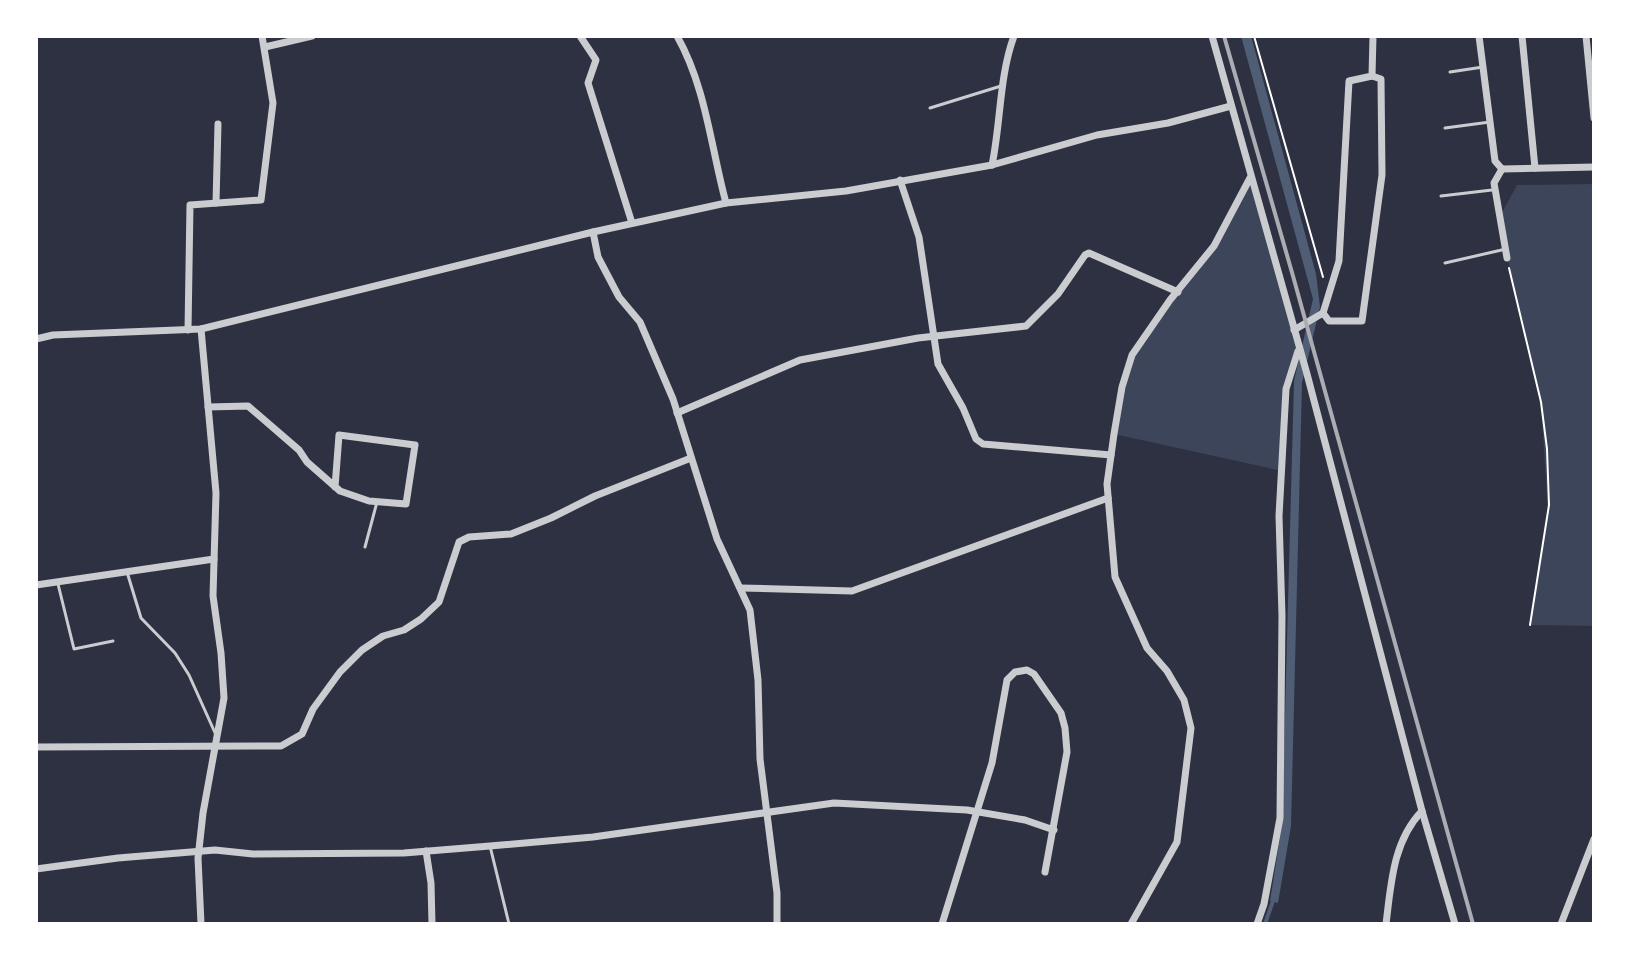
<svg xmlns="http://www.w3.org/2000/svg" width="1630" height="960" font-family="'Archivo Narrow',sans-serif">
<style>
.green{fill:#3c4559}
.water{fill:#4f5d75}
.lines{fill:none;stroke-linecap:round;stroke-linejoin:round}
.stream{stroke:#4f5d75;stroke-width:4}
.path{stroke:#fff;stroke-width:2}
.service{stroke:#caccd0;stroke-width:3}
.minor{stroke:#caccd0;stroke-width:7}
.rail{stroke:#abadb3;stroke-width:4}
</style>
<rect width="100%" height="100%" fill="#2d3142"/>
<g class="green">
<polygon points="1250,177 1298,349 1286,389 1282,471 1114,434 1132,355 1199,267"/>
<polygon points="1594,184 1594,626 1530,625 1548,513 1541,402 1514,292 1500,216 1517,185"/>
</g>
<polygon class="water" points="1241,36 1251,36 1316,274 1320,307 1302,383 1291,826 1278,903 1270,901 1282,825 1294,381 1313,299"/>
<g class="lines">
<polyline class="stream" points="1265,924 1274,898"/>
<g class="path">
<polyline points="1254,36 1323,277"/>
<polyline points="1509,268 1541,402 1547,449 1549,505 1530,625"/>
</g>
<g class="service">
<polyline points="1450,72 1483,67"/>
<polyline points="930,108 1001,86"/>
<polyline points="1445,128 1490,122"/>
<polyline points="1441,196 1492,190"/>
<polyline points="1445,263 1506,249"/>
<polyline points="365,547 377,502"/>
<polyline points="127,572 141,618 175,653 189,675 216,735"/>
<polyline points="58,584 74,649 113,641"/>
<polyline points="490,846 509,924"/>
</g>
<g class="minor">
<polyline points="580,36 596,60 588,83 632,223"/>
<path d="M677 36C706 87 711 148 726 203"/>
<polyline points="1212,36 1307,374 1422,811 1455,924"/>
<polyline points="1479,36 1495,161 1502,169"/>
<polyline points="1522,36 1535,168"/>
<polyline points="1586,36 1594,118"/>
<polyline points="265,47 312,36"/>
<path d="M992 165C1001 122 999 77 1014 36"/>
<polyline points="1502,169 1594,167"/>
<polyline points="1502,169 1494,183 1507,258"/>
<polyline points="900,180 919,237 938,364 963,408 976,439 983,444 1111,455"/>
<polyline points="216,203 218,124"/>
<polyline points="593,232 598,257 619,297 640,322 673,399 717,539 750,610 758,680 760,759 777,893 777,924"/>
<polyline points="1323,313 1329,321 1362,321 1382,175 1381,79 1372,76"/>
<polyline points="201,329 216,493 213,596 221,653 224,698 203,813 198,858 201,924"/>
<polyline points="188,330 190,205 261,200 273,103 262,36"/>
<polyline points="1294,330 1323,313 1339,261 1349,81 1372,76 1373,36"/>
<polyline points="36,339 53,335 201,329 593,232 726,203 846,191 992,165 1097,135 1168,123 1231,106"/>
<polyline points="208,407 248,406 299,450 307,462 340,491 369,501 406,504 415,445 339,435 335,487"/>
<polyline points="677,413 800,360 918,338 1026,326 1058,294 1085,255 1089,253 1178,292"/>
<polyline points="36,585 214,559"/>
<polyline points="741,588 852,591 1108,498"/>
<polyline points="36,747 281,746 302,734 313,709 340,672 362,650 383,636 404,630 421,619 439,602 459,542 469,537 511,534 551,518 595,496 691,458"/>
<polyline points="426,851 431,883 432,924"/>
<polyline points="36,869 118,858 215,850 253,854 404,853 490,846 593,837 834,803 967,810 1025,820 1054,830"/>
<polyline points="942,924 992,763 1007,680 1015,672 1027,670 1034,674 1061,713 1065,728 1067,752 1045,872"/>
<polyline points="1131,924 1177,842 1191,728 1184,700 1167,671 1147,648 1115,577 1107,484 1114,434 1122,387 1132,355 1170,300 1214,246 1250,178"/>
<polyline points="1257,924 1264,904 1280,818 1282,616 1279,516 1286,389 1298,351"/>
<path d="M1386 924C1391 884 1393 841 1422 811"/>
<polyline points="1561,924 1594,839"/>
</g>
<polyline class="rail" points="1224,36 1293,276 1473,924"/>
</g>
<rect width="1630" height="960" fill="none" stroke="#ffffff" stroke-width="76"/>
</svg>
